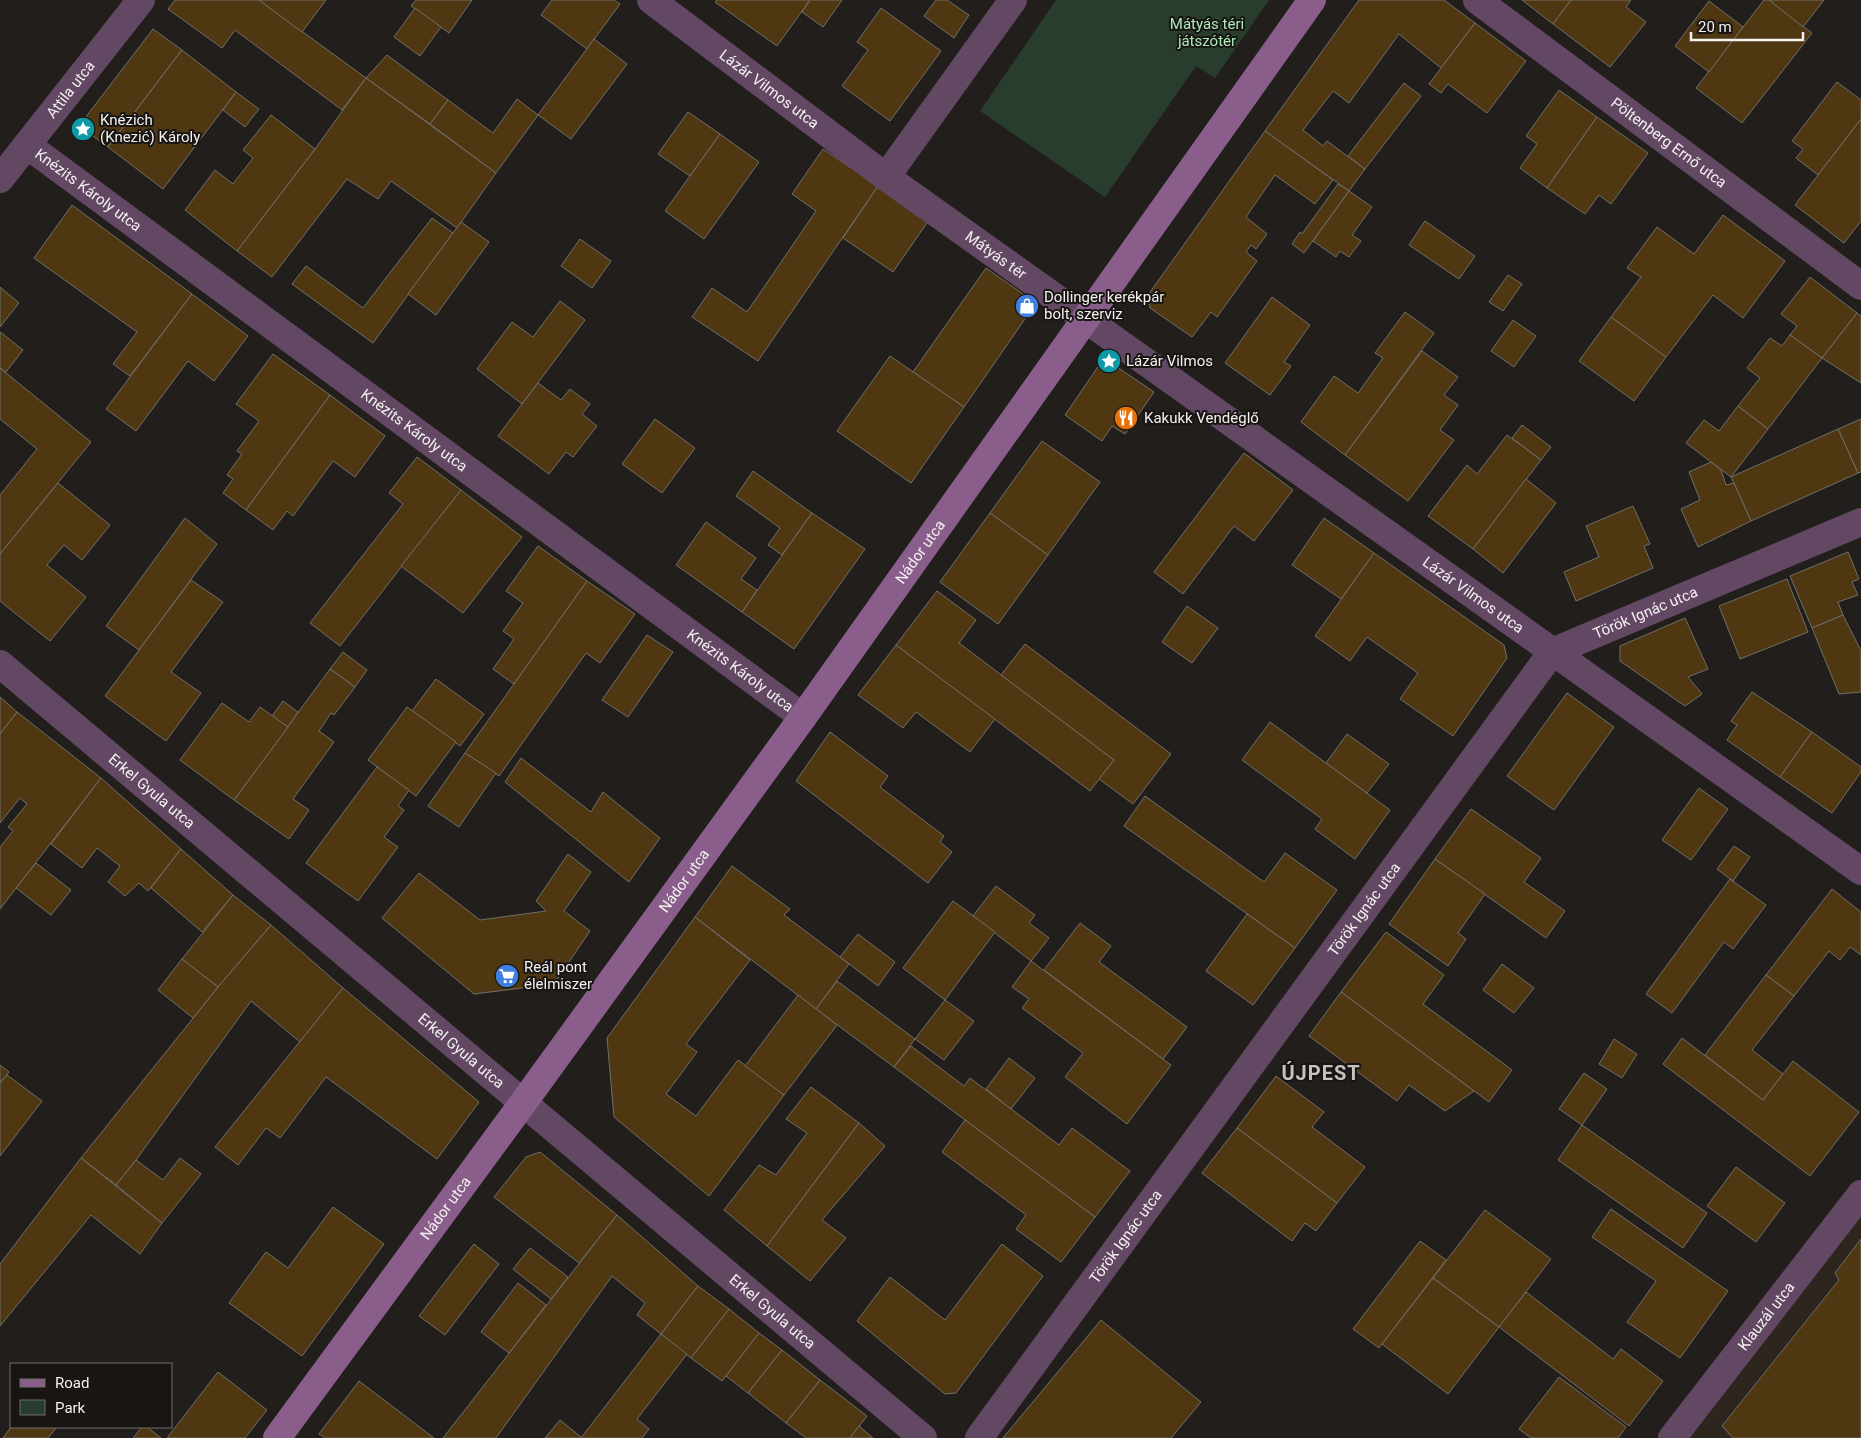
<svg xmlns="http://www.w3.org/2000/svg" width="1861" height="1438" font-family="Roboto,sans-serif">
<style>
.built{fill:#2d261f}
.green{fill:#283d2e}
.building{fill:#4f3711;stroke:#716f6b}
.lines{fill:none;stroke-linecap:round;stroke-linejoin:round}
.street{stroke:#634863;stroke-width:28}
.secondary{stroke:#895e8a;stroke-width:28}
.labels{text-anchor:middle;stroke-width:4;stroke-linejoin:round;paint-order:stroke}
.park-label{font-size:15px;fill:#abebba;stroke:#181513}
.street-label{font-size:15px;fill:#f3f1f0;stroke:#181513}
.poi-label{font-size:15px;fill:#f3f1f0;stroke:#181513;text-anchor:start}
.district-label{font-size:20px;font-weight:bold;letter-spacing:1px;fill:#c6c2bf;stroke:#181513}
</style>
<rect width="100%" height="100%" fill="#211e1c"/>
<polygon class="built" points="1861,1214 1861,1438 1689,1438"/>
<polygon class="green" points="1056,0 1269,0 1215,78 1196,66 1105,197 980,111"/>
<g class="building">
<polygon points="175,0 259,0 366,78 342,110 235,30 222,48 168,9"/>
<polygon points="259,0 326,0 302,32"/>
<polygon points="416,0 472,0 449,33 411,6"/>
<polygon points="552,0 614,0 620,4 587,49 541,15"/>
<polygon points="717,0 810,0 777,46 715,2"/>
<polygon points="810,0 842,0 823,27 802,12"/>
<polygon points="936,0 947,0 969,15 954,38 924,16"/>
<polygon points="1359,0 1444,0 1475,23 1441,68 1399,34 1349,103 1333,91 1303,130 1323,146 1327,141 1365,169 1349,191 1265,131"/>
<polygon points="1522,0 1571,0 1553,24"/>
<polygon points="1571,0 1631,0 1626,7 1646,22 1610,67 1553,24"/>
<polygon points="1764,0 1769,0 1812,33 1742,123 1696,88"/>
<polygon points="1769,0 1824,0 1803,27"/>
<polygon points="1709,1 1743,27 1709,72 1675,46"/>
<polygon points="415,8 441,27 420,56 394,37"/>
<polygon points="881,8 941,51 890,121 842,86 868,50 857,42"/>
<polygon points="1475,23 1526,61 1487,113 1448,84 1441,93 1429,84"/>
<polygon points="153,29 182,50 108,147 79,126"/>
<polygon points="594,39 627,64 571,139 538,115"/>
<polygon points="182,50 236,92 163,189 108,147"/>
<polygon points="387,55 448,100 430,124 366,78"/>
<polygon points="366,78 496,173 457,228 391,181 378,199 347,179 272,277 237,251 315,149"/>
<polygon points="1837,82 1861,100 1861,119 1818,175 1796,158 1803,149 1792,141"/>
<polygon points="1404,83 1421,96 1365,169 1348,156"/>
<polygon points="1559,90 1597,117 1547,188 1520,168 1537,144 1526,136"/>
<polygon points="236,92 259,109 245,127 223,110"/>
<polygon points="517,99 538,115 496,173 430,124 448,100 493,133"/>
<polygon points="688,112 720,134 690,176 658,154"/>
<polygon points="271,115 315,149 237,251 185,210 215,170 233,184 253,158 243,150"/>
<polygon points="1597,117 1648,153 1611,204 1599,195 1585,214 1547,188"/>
<polygon points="1861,119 1861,221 1844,243 1795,205"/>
<polygon points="1265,131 1333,180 1315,204 1275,175 1246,217 1267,234 1256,249 1251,245 1246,252 1257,261 1217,317 1211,312 1192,337 1150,308 1148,295"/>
<polygon points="720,134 759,162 704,239 665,211"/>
<polygon points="823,149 878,186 758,361 692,317 712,288 747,312 816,211 792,194"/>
<polygon points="1338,184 1349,191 1304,253 1292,244 1300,232 1302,234"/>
<polygon points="878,186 929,220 893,272 843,238"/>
<polygon points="1349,191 1372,207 1352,235 1361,241 1349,257 1340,251 1336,257 1313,241"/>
<polygon points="72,205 192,294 130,376 113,364 137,332 34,258"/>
<polygon points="1723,215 1785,261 1743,318 1713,295 1666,357 1611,317 1641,277 1627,268 1657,227 1694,254"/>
<polygon points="432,218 453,233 373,343 292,284 306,266 363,308"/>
<polygon points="1425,221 1475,256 1459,279 1409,245"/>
<polygon points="461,222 489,242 436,315 408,294"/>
<polygon points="580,239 611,261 592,288 561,266"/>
<polygon points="986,268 1036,303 964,407 913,372"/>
<polygon points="1508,275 1522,284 1503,311 1489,302"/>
<polygon points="1810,277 1857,313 1822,358 1790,335 1797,326 1781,314"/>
<polygon points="0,287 19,303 0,327"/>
<polygon points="192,294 248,336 214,381 188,361 136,431 106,409"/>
<polygon points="1272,297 1310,325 1284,362 1291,366 1270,395 1225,363"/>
<polygon points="560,301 585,320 522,404 477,369 512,322 533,337"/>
<polygon points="1405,312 1434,333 1345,455 1301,422 1334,376 1358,393 1383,358 1375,353"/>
<polygon points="1857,313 1861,316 1861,383 1822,358"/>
<polygon points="1611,317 1666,357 1634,401 1579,361"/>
<polygon points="1513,320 1536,336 1514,367 1491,351"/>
<polygon points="0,332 23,350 6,372 0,368"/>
<polygon points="1790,335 1822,358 1768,429 1738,406 1760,378 1747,368 1770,338 1782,346"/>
<polygon points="1422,351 1458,377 1444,395 1458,405 1440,430 1454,440 1408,501 1345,455"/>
<polygon points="273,354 330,395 246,510 223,493 233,479 227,475 242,454 237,451 259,421 236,404"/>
<polygon points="890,356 964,407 911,483 837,431"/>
<polygon points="1104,358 1154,392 1125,434 1112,426 1102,441 1065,415"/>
<polygon points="0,368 91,442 0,554 0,495 37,449 0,419"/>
<polygon points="538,383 561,400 570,389 590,404 582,414 597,426 573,457 566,452 549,474 498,436"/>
<polygon points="330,395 385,436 355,477 333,461 293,516 287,511 273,530 246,510"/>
<polygon points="1738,406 1768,429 1731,477 1686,443 1704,420 1719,431"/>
<polygon points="655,419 695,448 662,493 622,464"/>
<polygon points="1861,419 1861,472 1858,473 1838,429"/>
<polygon points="1522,425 1551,447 1541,460 1512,438"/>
<polygon points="1838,429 1858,473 1751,521 1731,477"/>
<polygon points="1507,435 1541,460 1473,549 1428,516 1467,465 1477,474"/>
<polygon points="1042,441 1100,482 1048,555 990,513"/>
<polygon points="1244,453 1293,490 1254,541 1234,526 1183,594 1154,572"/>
<polygon points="417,457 461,490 340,646 310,623 403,504 389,493"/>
<polygon points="1711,462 1721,470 1726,485 1734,483 1751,521 1698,547 1681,509 1700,500 1689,472"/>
<polygon points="753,471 812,513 782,555 768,545 780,528 736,496"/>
<polygon points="1526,479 1556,503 1503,573 1473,549"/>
<polygon points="58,483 110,525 82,560 64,545 47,565 86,597 50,641 0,601 0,554"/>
<polygon points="461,490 522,537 463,613 401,566"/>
<polygon points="1633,506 1650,544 1644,546 1653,568 1576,601 1564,572 1599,557 1586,526"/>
<polygon points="812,513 865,549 794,649 742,612"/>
<polygon points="990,513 1048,555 998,624 940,582"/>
<polygon points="185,518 217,544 139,650 106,626"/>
<polygon points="1324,518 1374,553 1341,599 1292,565"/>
<polygon points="706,522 756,558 741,579 757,590 742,612 676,565"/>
<polygon points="538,546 587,581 514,684 493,669 514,639 503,631 523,603 506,591"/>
<polygon points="1848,552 1859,579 1852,582 1858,595 1838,602 1843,615 1812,628 1790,576"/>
<polygon points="1374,553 1504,645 1507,658 1453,736 1400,699 1418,673 1367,637 1350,661 1315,636"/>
<polygon points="1787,579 1808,632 1740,659 1719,606"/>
<polygon points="191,580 223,602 171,672 201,693 166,741 105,696"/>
<polygon points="587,581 635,614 600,663 586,653 499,776 465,753"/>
<polygon points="937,591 976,620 959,643 1114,760 1090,791 896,645"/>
<polygon points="1187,606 1218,628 1192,663 1162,642"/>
<polygon points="1843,615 1861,651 1861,692 1839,694 1812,628"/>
<polygon points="1685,618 1708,669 1688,677 1702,694 1685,706 1620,661 1620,646"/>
<polygon points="647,635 673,652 628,717 602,700"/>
<polygon points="1025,644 1171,754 1133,804 1099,779 1114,760 1001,675"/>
<polygon points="896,645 995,719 970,752 916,712 903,728 858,695"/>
<polygon points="343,652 367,670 355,687 330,669"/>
<polygon points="330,669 355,687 334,715 331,713 319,731 334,742 293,799 309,810 289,839 234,800"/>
<polygon points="436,679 484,714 460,746 412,711"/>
<polygon points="1752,692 1812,732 1780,777 1727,740 1737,725 1731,721"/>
<polygon points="1567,693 1614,727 1554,810 1507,776"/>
<polygon points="0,697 17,712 0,734"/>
<polygon points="283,701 298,712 288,727 272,716"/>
<polygon points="222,703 249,722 260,707 288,727 234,800 180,760"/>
<polygon points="407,707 456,742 416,796 368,760"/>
<polygon points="17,712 101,778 0,909 0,847 13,831 8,827 27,804 20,798 0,823 0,734"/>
<polygon points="1270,722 1390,810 1355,859 1315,829 1322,819 1242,760"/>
<polygon points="830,732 888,776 880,787 944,836 940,842 952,852 928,883 796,781"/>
<polygon points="1812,732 1861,767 1861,772 1832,813 1780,777"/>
<polygon points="1347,734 1389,764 1367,793 1326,763"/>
<polygon points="465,753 496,773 459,827 428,806"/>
<polygon points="521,758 591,812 603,792 660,838 629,882 505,782"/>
<polygon points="377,767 409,790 398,806 404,810 384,837 398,847 358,901 306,863"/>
<polygon points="101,778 181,849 148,891 139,883 125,896 108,882 120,866 97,848 82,868 51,844"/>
<polygon points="1699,788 1728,809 1691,860 1662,840"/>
<polygon points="1145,796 1264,882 1285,853 1337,890 1295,948 1124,826"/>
<polygon points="1471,809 1541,858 1524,882 1565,911 1546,938 1435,859"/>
<polygon points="1734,846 1750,857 1733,881 1717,869"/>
<polygon points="181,849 233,895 202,932 151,888"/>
<polygon points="568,854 591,872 564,911 590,931 554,984 474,994 382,918 419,873 480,920 546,911 536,901"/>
<polygon points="1435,859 1485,894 1458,933 1466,939 1448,966 1389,924"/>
<polygon points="36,863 71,890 51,915 16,888"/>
<polygon points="732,866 790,909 784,915 849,964 816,1009 695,917"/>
<polygon points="1730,879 1766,905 1733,949 1724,942 1672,1013 1646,994"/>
<polygon points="996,886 1035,915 1029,923 1049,938 1031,961 973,916"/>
<polygon points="1832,889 1861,912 1861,955 1850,947 1840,960 1829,951 1794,996 1766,975"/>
<polygon points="233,895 271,925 218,987 182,959"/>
<polygon points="953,901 995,932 945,1000 903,968"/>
<polygon points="1247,914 1295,948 1253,1005 1206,971"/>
<polygon points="695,917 750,960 686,1044 697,1052 666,1094 696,1116 738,1060 784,1095 709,1196 614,1117 607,1038"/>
<polygon points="1080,923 1111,946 1099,962 1187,1027 1163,1059 1044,970"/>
<polygon points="271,925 343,988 300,1042 251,1001 136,1160 116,1185 81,1158 218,987"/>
<polygon points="1386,932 1444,975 1423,1004 1512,1070 1489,1102 1341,992"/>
<polygon points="858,934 895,962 878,986 840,957"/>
<polygon points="182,959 218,987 193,1018 158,990"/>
<polygon points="1031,961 1171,1065 1127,1124 1065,1077 1083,1053 1022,1008 1029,999 1012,987"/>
<polygon points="1502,964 1534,988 1514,1013 1483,990"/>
<polygon points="1766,975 1794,996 1752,1050 1783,1074 1763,1100 1705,1055"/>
<polygon points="837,981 915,1039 894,1067 816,1009"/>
<polygon points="343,988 479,1102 437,1159 326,1077 280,1138 266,1128 238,1165 215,1147"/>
<polygon points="1341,992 1474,1091 1445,1111 1409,1085 1397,1101 1309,1036"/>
<polygon points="798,995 837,1025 784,1095 745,1066"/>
<polygon points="945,1000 974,1021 944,1060 915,1039"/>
<polygon points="1682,1038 1763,1100 1793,1061 1859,1112 1810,1176 1663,1064"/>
<polygon points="1614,1039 1637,1054 1622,1078 1599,1064"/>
<polygon points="911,1046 964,1086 970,1078 1059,1145 1072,1128 1130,1171 1095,1217 894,1067"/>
<polygon points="1009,1058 1035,1078 1011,1109 986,1089"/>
<polygon points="0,1065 9,1072 0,1083"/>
<polygon points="1584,1073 1607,1089 1582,1125 1559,1109"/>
<polygon points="7,1075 42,1101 0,1156 0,1083"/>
<polygon points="1276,1076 1324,1112 1312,1127 1365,1167 1337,1203 1237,1128"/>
<polygon points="811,1087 859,1123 767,1246 724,1210 759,1165 776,1175 807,1133 786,1119"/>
<polygon points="965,1120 1095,1217 1061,1262 1016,1229 1026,1215 942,1152"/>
<polygon points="859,1123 885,1146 822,1220 846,1238 810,1281 767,1246"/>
<polygon points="1582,1125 1707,1213 1683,1248 1558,1160"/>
<polygon points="1237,1128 1337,1203 1316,1231 1305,1223 1292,1241 1202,1173"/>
<polygon points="540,1152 617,1215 579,1263 494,1197 526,1157"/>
<polygon points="81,1158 162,1223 140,1254 91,1215 0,1326 0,1264"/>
<polygon points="180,1158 201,1174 162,1223 116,1185 136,1160 163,1180"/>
<polygon points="1736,1167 1785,1203 1756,1242 1707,1206"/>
<polygon points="333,1207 384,1244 302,1356 229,1303 266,1252 288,1268"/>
<polygon points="1611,1209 1728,1291 1680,1358 1627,1322 1656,1281 1592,1237"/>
<polygon points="1485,1210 1551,1259 1499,1327 1433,1278"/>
<polygon points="617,1215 698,1286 661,1334 637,1315 645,1303 612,1276 496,1438 443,1438"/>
<polygon points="1861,1239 1861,1438 1733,1438 1722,1426 1839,1280 1835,1273"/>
<polygon points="1420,1241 1446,1260 1379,1348 1353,1329"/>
<polygon points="474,1244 499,1264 445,1335 419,1316"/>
<polygon points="1002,1244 1043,1276 956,1393 945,1394 857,1321 890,1277 945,1320"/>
<polygon points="530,1248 568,1277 551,1299 513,1269"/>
<polygon points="1433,1278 1499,1327 1448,1394 1382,1344"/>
<polygon points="518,1283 546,1305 509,1353 481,1332"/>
<polygon points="698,1286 729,1309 691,1358 661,1334"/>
<polygon points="1526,1292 1613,1359 1621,1349 1663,1381 1629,1426 1499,1327"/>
<polygon points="729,1309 759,1333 722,1381 691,1358"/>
<polygon points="1101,1320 1201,1402 1171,1438 1003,1438"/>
<polygon points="759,1333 782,1350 748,1393 726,1376"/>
<polygon points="661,1334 687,1354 637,1419 649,1429 642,1438 581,1438"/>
<polygon points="782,1350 820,1380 786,1423 748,1393"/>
<polygon points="218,1372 267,1410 245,1438 167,1438"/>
<polygon points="1559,1377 1626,1427 1618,1438 1531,1438 1519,1429"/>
<polygon points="820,1380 867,1416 850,1438 806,1438 786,1423"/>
<polygon points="359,1381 434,1438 325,1438 319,1434"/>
<polygon points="560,1420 581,1437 581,1438 545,1438"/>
<polygon points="859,1426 873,1438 850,1438"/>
<polygon points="11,1427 57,1427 48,1438 3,1438"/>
<polygon points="142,1427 147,1427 161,1438 133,1438"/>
</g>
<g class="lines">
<g class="street">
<path id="s1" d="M651 0 886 177 1861 871"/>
<path id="s2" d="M1477 0 1861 286"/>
<path id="s3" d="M27 145 803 717"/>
<polyline points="886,177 1013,0"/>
<path id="s4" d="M0 179 141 0"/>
<path id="s5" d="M0 664 923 1438"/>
<path id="s6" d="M979 1438 1552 652 1861 522"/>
<path id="s7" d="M1672 1438 1861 1194"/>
</g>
<path class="secondary" id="s8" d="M277 1438 523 1103 803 717 1312 0"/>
</g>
<defs>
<g id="sight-disc" transform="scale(1.25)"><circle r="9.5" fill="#0f9aa8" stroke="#181513"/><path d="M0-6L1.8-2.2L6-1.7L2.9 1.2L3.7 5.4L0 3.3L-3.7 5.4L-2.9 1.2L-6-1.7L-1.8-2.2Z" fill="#fff"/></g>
<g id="shop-disc" transform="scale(1.25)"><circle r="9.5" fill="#3f7fe0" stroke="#181513"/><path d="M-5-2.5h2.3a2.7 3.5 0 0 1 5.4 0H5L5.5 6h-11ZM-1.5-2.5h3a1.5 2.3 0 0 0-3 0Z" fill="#fff"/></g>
<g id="restaurant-disc" transform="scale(1.25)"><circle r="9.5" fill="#e8710a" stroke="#181513"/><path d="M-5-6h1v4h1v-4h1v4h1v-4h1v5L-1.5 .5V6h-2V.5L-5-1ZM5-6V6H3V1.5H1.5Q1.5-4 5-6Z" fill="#fff"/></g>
<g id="supermarket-disc" transform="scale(1.25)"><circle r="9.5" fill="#3f7fe0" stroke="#181513"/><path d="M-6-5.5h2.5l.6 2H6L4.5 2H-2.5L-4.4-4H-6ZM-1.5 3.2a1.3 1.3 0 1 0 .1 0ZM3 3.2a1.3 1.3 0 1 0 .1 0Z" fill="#fff"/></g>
</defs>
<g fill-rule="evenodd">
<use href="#sight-disc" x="83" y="129"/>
<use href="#shop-disc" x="1027" y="306"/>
<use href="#sight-disc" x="1109" y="361"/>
<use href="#restaurant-disc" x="1126" y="418"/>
<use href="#supermarket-disc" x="507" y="976"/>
</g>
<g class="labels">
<g class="park-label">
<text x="1207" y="29">Mátyás téri<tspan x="1207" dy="17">játszótér</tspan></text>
</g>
<g class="street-label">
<text dy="5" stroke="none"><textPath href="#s1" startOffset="148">Lázár Vilmos utca</textPath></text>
<text dy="5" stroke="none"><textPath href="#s4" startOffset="114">Attila utca</textPath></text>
<text dy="5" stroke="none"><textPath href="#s2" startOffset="239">Pöltenberg Ernő utca</textPath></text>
<text dy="5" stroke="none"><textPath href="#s3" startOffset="76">Knézits Károly utca</textPath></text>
<text dy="5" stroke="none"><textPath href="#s1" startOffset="429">Mátyás tér</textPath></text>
<text dy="5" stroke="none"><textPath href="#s3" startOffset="481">Knézits Károly utca</textPath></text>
<text dy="5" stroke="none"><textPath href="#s8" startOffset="1095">Nádor utca</textPath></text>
<text dy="5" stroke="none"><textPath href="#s1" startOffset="1015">Lázár Vilmos utca</textPath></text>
<text dy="5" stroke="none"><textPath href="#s6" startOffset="1074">Török Ignác utca</textPath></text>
<text dy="5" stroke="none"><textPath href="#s3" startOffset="886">Knézits Károly utca</textPath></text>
<text dy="5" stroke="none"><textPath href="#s5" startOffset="198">Erkel Gyula utca</textPath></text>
<text dy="5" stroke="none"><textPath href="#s8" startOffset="690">Nádor utca</textPath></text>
<text dy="5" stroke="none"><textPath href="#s6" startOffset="654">Török Ignác utca</textPath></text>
<text dy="5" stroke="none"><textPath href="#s5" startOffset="602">Erkel Gyula utca</textPath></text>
<text dy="5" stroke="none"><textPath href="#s8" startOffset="285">Nádor utca</textPath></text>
<text dy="5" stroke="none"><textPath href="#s6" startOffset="249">Török Ignác utca</textPath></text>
<text dy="5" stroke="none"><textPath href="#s5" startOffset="1008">Erkel Gyula utca</textPath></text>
<text dy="5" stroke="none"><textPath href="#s7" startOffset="154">Klauzál utca</textPath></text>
</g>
<g class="poi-label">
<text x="100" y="125">Knézich<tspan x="100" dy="17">(Knezić) Károly</tspan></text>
<text x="1044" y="302">Dollinger kerékpár<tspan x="1044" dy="17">bolt, szerviz</tspan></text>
<text x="1126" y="366">Lázár Vilmos</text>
<text x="1144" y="423">Kakukk Vendéglő</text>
<text x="524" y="972">Reál pont<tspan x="524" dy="17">élelmiszer</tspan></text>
</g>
<g class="district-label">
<text x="1321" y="1080">ÚJPEST</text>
</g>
</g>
<rect x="10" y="1363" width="162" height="65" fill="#181513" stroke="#706d6b"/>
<rect x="20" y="1379" width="25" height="8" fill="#895e8a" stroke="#706d6b"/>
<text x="55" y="1388" font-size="15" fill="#f3f1f0">Road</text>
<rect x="20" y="1400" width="25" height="15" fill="#283d2e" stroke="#706d6b"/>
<text x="55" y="1413" font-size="15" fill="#f3f1f0">Park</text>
<path d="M1691 32v8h112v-8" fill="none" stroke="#f3f1f0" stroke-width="2.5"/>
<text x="1698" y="32" font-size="15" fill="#f3f1f0" stroke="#181513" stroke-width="4" paint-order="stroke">20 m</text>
</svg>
